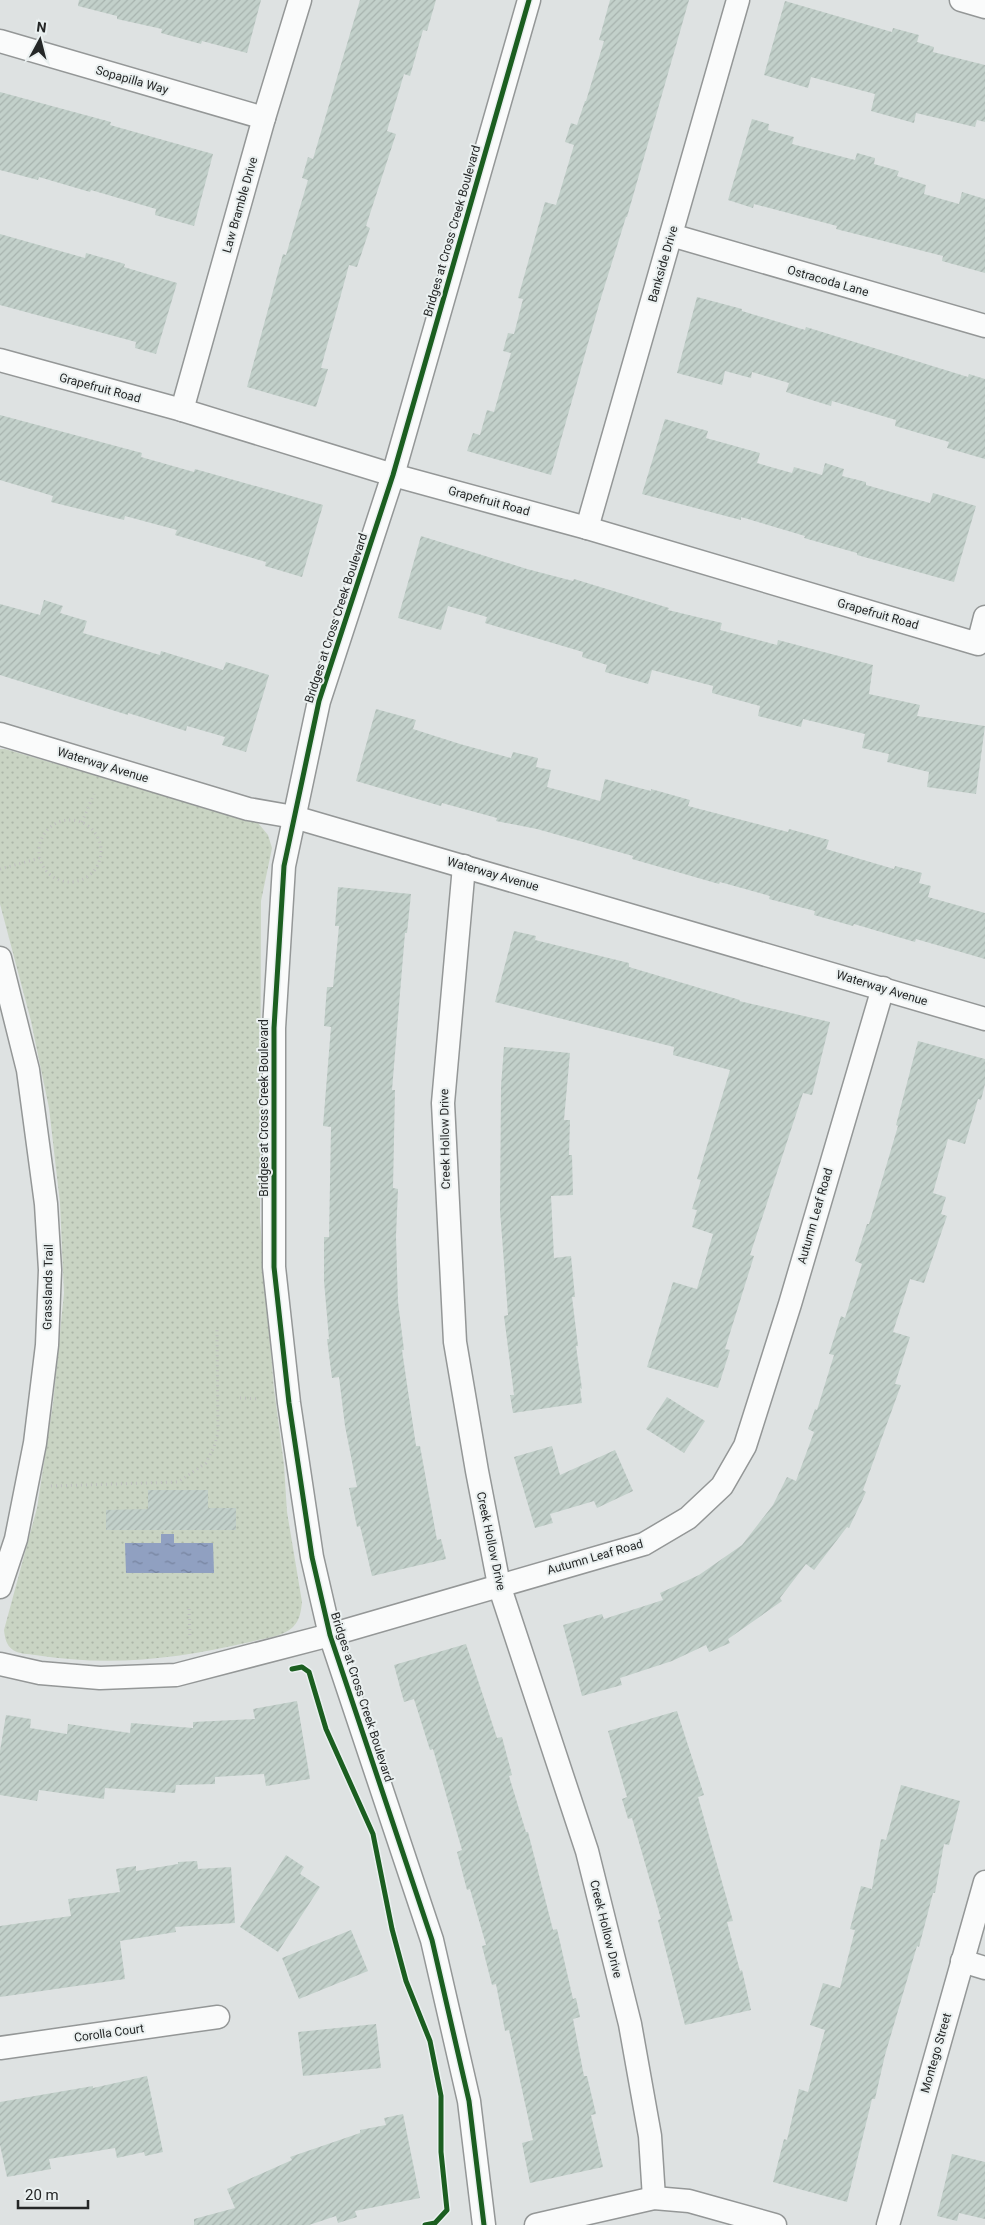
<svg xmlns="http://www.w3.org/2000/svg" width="985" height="2225" font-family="Roboto,sans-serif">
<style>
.park{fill:url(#park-dots)}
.water{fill:url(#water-ripples)}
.building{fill:url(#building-hatch)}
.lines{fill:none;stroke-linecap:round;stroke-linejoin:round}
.minor-casing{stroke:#949797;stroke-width:25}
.path{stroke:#c0c1c1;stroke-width:3;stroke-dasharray:1 4;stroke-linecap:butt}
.minor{stroke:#fafbfb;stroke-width:22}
.cycleway-casing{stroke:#eaf0f0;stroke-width:8}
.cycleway{stroke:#1b5e20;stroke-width:5}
.labels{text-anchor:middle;stroke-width:4;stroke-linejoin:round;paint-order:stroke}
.street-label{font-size:12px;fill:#252727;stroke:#eaf0f0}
</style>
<defs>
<pattern id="park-dots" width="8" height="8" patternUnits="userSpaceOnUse" patternTransform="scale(1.25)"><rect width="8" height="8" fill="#c9d4c3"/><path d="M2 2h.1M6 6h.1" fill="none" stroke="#acb6a8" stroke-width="1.8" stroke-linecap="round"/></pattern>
<pattern id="water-ripples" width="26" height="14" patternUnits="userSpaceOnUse" patternTransform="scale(1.25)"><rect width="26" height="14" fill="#90a0c1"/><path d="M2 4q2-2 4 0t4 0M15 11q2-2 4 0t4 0" fill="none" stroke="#75829d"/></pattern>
<pattern id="building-hatch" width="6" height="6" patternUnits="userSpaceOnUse" patternTransform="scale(1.25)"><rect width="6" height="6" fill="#c2d0ca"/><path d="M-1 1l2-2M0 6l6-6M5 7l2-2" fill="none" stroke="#a7b3ae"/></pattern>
</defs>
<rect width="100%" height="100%" fill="#dee2e2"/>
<path class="park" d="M0 749H5L258 823 268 835 272 848 261 901 260 1220 274 1389 284 1465 287 1512 302 1602C301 1611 300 1620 293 1627 283 1637 264 1638 250 1642 176 1659 111 1667 35 1655 29 1654 18 1654 13 1650 6 1645 5 1638 4 1630L37 1508 53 1404 64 1293 60 1203 49 1108 31 1021 0 904Z"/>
<polygon class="water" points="161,1534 174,1534 174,1543 213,1543 214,1573 126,1573 125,1543 161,1543"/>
<g class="building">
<polygon points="79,0 261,0 247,53 202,41 201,44 161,33 162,29 117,19 117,16 78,6"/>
<polygon points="360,0 436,0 427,31 423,30 410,76 404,74 387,131 396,134 366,226 370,228 357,267 349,265 321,368 328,369 316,407 247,387 283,254 286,255 308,180 302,178 308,157 313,159"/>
<polygon points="610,0 689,0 627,217 626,217 600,301 551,475 467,451 473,433 480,435 487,410 494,412 511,353 503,351 508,333 514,334 523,299 518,298 545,202 556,205 574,145 565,142 571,123 577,125 585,101 586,101 604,41 599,40"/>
<polygon points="785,1 892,32 893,28 919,35 917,42 934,47 933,52 985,65 985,122 977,120 975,127 916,113 914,123 871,111 875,94 811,77 808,88 764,75"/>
<polygon points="0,92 111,122 110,125 213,154 194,226 155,215 156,209 91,190 90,192 39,177 38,180 0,170"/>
<polygon points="752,119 769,124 768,130 794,137 792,144 855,160 857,153 875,158 874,164 899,171 897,176 926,185 924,194 959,204 962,192 985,199 985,273 942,261 943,256 836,229 837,226 754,204 753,208 728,200"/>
<polygon points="0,234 85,258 86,253 125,264 124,267 177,283 156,354 135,348 136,342 0,305"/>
<polygon points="697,297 742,309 742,311 805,330 806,327 968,377 969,374 985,379 985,459 947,448 949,442 895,426 896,420 832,401 831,406 786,392 789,383 752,372 751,378 725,371 722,385 677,373"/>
<polygon points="0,415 142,453 141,457 194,472 195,469 323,505 302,577 265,566 266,562 175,535 177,530 125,516 124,520 51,502 53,496 0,480"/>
<polygon points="665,419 708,431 706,438 760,453 757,463 792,473 794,467 822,475 825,463 844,469 842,476 866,482 866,485 930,503 933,493 976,506 954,582 857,555 857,553 804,538 805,536 741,517 741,520 642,494"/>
<polygon points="421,536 527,569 573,581 574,579 669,608 668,610 722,623 720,630 777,645 778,640 873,665 869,694 920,705 917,716 985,726 976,794 927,787 929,772 887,762 889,754 862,748 865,734 803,719 801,727 758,716 760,706 712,693 713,686 652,670 648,684 605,672 607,665 582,657 583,652 485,623 487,617 448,606 441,630 398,618"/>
<polygon points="44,600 63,606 60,613 87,621 83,633 160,655 161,651 223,670 226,662 269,675 246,752 222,745 225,737 187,726 186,731 128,713 128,715 0,675 0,604 40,615"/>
<polygon points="376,709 416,720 413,729 460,744 511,758 513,752 538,758 536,767 551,770 547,787 600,801 605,779 651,791 651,789 690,800 688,806 788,832 789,829 829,840 826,849 894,869 895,866 922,873 919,883 931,886 928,897 985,913 985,959 916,939 915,942 854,924 853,926 814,915 815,911 769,899 770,896 720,882 719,884 632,859 633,856 537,829 496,821 497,818 442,803 441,806 356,781"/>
<polygon points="338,887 411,894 407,933 405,933 392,1090 395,1090 393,1188 398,1189 396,1236 398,1302 404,1350 402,1350 416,1446 420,1446 437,1540 441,1539 446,1559 372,1576 360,1526 357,1527 349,1488 357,1487 345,1426 339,1377 332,1378 327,1339 329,1339 324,1281 324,1237 329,1237 331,1127 323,1126 331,1027 324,1026 327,987 333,987 339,926 335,926"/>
<polygon points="514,931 536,936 535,940 629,963 629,967 740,1000 739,1001 830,1022 812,1095 803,1093 750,1255 754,1256 725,1349 730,1350 718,1388 647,1367 673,1282 697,1289 713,1234 692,1227 697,1210 692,1209 701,1180 697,1179 730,1070 673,1055 674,1047 495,1002"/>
<polygon points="918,1041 985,1059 985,1084 981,1100 978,1099 965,1144 948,1139 933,1193 946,1197 941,1214 947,1216 924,1283 910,1279 893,1332 910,1337 895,1384 901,1385 863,1490 866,1492 849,1528 847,1527 814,1570 806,1564 780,1598 782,1601 728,1639 730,1643 709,1652 706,1645 672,1661 620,1678 622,1685 582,1696 563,1625 602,1614 604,1619 663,1600 660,1593 699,1575 742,1545 773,1505 787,1477 796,1481 814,1432 808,1429 815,1409 817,1410 834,1355 829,1354 841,1316 845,1318 862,1264 855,1261 867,1224 869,1224 898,1126 896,1125"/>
<polygon points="504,1047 570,1053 564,1120 570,1120 569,1155 572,1155 573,1195 551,1196 554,1258 571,1256 575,1297 572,1297 578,1346 576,1346 582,1389 580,1388 582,1403 513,1413 510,1395 514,1395 504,1316 508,1315 500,1211 501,1086"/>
<polygon points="667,1397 705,1421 684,1453 646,1429"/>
<polygon points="552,1446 560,1475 615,1450 633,1491 597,1508 594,1501 550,1514 553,1523 535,1528 514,1457"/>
<polygon points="148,1490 208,1490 208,1508 236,1508 236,1530 106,1530 106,1510 148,1509"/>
<polygon points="466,1644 497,1738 502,1737 512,1775 509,1776 526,1832 528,1832 553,1930 557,1929 573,1999 576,1998 580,2017 573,2019 584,2076 587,2076 596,2114 591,2115 603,2167 530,2183 522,2143 533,2140 509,2030 505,2031 496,1984 492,1985 482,1946 486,1945 470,1889 467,1890 457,1852 462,1850 433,1749 430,1750 414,1699 404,1702 394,1665"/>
<polygon points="297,1701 310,1779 266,1786 264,1774 215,1777 215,1784 176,1785 175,1793 105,1788 104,1799 39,1790 37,1801 0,1795 0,1751 6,1715 31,1719 30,1728 67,1734 68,1724 130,1733 131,1723 193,1728 193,1722 255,1719 253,1709"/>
<polygon points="677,1711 704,1795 698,1797 733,1921 727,1922 740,1971 742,1970 751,2010 685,2025 658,1920 661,1919 632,1818 628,1819 622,1799 627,1797 608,1731"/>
<polygon points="901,1785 960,1801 949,1845 944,1844 935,1893 933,1893 919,1947 917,1946 885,2055 875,2099 872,2099 847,2202 773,2182 784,2139 787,2140 799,2089 808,2092 825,2030 810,2025 823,1983 840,1988 855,1930 850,1929 861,1886 872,1889 881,1839 886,1840"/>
<polygon points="286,1855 304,1867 300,1874 320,1887 278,1952 240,1927"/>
<polygon points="197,1861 198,1869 231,1867 235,1923 175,1927 176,1932 120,1941 125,1979 0,1997 0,1926 71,1916 68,1899 120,1892 116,1869 136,1866 136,1871 178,1864 178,1862"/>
<polygon points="351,1930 368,1971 299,1999 282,1958"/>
<polygon points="376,2024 381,2068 303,2076 298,2032"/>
<polygon points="147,2076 163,2152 145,2156 144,2152 117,2158 115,2148 49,2159 51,2169 7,2177 0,2145 0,2102 93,2086 93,2088"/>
<polygon points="403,2114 420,2198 355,2211 357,2217 338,2223 336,2216 309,2225 194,2225 194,2219 235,2208 227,2189 292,2160 290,2157 360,2133 360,2130 386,2125 384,2118"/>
<polygon points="952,2154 985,2162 985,2219 959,2213 957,2221 937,2216"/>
</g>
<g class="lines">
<g class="minor-casing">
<g id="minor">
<polyline points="961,0 985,7"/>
<polyline points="0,41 264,118"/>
<polyline points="671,235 985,326"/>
<polyline points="0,360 182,410 393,475 587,528 978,644 985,617"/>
<polyline points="182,410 264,118 300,0"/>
<polyline points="587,528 738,0"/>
<polyline points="0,734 248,809 294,817 985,1019"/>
<polyline points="464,866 443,1103 455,1342 477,1471 499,1585 587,1851 630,2024 650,2136 654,2198"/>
<polyline points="0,958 28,1070 46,1204 50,1270 47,1345 35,1443 16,1539 0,1587"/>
<polyline points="0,1664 40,1673 100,1678 176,1675 330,1635 644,1544 688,1518 722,1486 745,1446 790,1304 883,988"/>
<polyline points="962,1961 985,1968"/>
<polyline points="0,2048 218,2017"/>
<polyline points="484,2225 469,2101 432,1940 330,1635 312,1557 289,1403 274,1267 274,1028 284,866 319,701 393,475 529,0"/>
<polyline points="536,2225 654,2198 689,2201 775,2225"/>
<polyline points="888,2225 985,1882"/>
</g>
</g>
<g class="path">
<circle cx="70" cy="851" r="31"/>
<polyline points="82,822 94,794"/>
<polyline points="0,869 40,858"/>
<polyline points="240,1398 260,1399"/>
<polyline points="51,1486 178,1482 206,1463 214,1447 218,1433 217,1328"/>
<polyline points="189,1609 190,1639"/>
</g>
<use href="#minor" class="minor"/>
<g class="cycleway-casing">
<g id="cycleway">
<polyline points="292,1669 302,1667 309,1672 326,1729 373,1834 392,1929 406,1981 430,2041 441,2096 441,2152 447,2210 435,2223 425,2225"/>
<polyline points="484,2225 469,2101 432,1940 330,1635 312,1557 289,1403 274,1267 274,1028 284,866 319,701 393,475 529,0"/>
</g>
</g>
<use href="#cycleway" class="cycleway"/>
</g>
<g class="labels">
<g class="street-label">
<text transform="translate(132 80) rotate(16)" y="4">Sopapilla Way</text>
<text transform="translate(240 205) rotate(-74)" y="4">Law Bramble Drive</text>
<text transform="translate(452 231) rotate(-74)" y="4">Bridges at Cross Creek Boulevard</text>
<text transform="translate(663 264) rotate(-74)" y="4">Bankside Drive</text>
<text transform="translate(828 281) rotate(16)" y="4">Ostracoda Lane</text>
<text transform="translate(100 388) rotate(15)" y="4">Grapefruit Road</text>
<text transform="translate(489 501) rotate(15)" y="4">Grapefruit Road</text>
<text transform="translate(878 614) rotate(16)" y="4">Grapefruit Road</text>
<text transform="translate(336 618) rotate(-72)" y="4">Bridges at Cross Creek Boulevard</text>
<text transform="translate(103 765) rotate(17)" y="4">Waterway Avenue</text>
<text transform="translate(493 874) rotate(16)" y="4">Waterway Avenue</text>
<text transform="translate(882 988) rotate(17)" y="4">Waterway Avenue</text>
<text transform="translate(264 1108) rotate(-90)" y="4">Bridges at Cross Creek Boulevard</text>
<text transform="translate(445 1139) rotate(-91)" y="4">Creek Hollow Drive</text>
<text transform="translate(815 1216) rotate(-74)" y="4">Autumn Leaf Road</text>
<text transform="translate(48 1287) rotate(-89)" y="4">Grasslands Trail</text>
<text transform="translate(491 1541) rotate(78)" y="4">Creek Hollow Drive</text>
<text transform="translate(595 1557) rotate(-16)" y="4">Autumn Leaf Road</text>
<text transform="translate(362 1697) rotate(72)" y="4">Bridges at Cross Creek Boulevard</text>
<text transform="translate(606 1929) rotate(76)" y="4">Creek Hollow Drive</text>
<text transform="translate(109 2033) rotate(-8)" y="4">Corolla Court</text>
<text transform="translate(936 2053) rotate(-74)" y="4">Montego Street</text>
</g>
</g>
<g transform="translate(40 40) rotate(7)" stroke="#eaf0f0" stroke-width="4" paint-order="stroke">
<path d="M0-4L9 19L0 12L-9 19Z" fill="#252727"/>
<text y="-8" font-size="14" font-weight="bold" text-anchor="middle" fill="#252727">N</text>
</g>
<path d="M18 2200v8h70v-8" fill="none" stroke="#252727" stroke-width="2.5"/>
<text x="25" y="2200" font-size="15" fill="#252727" stroke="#eaf0f0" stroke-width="4" paint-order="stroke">20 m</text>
</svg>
